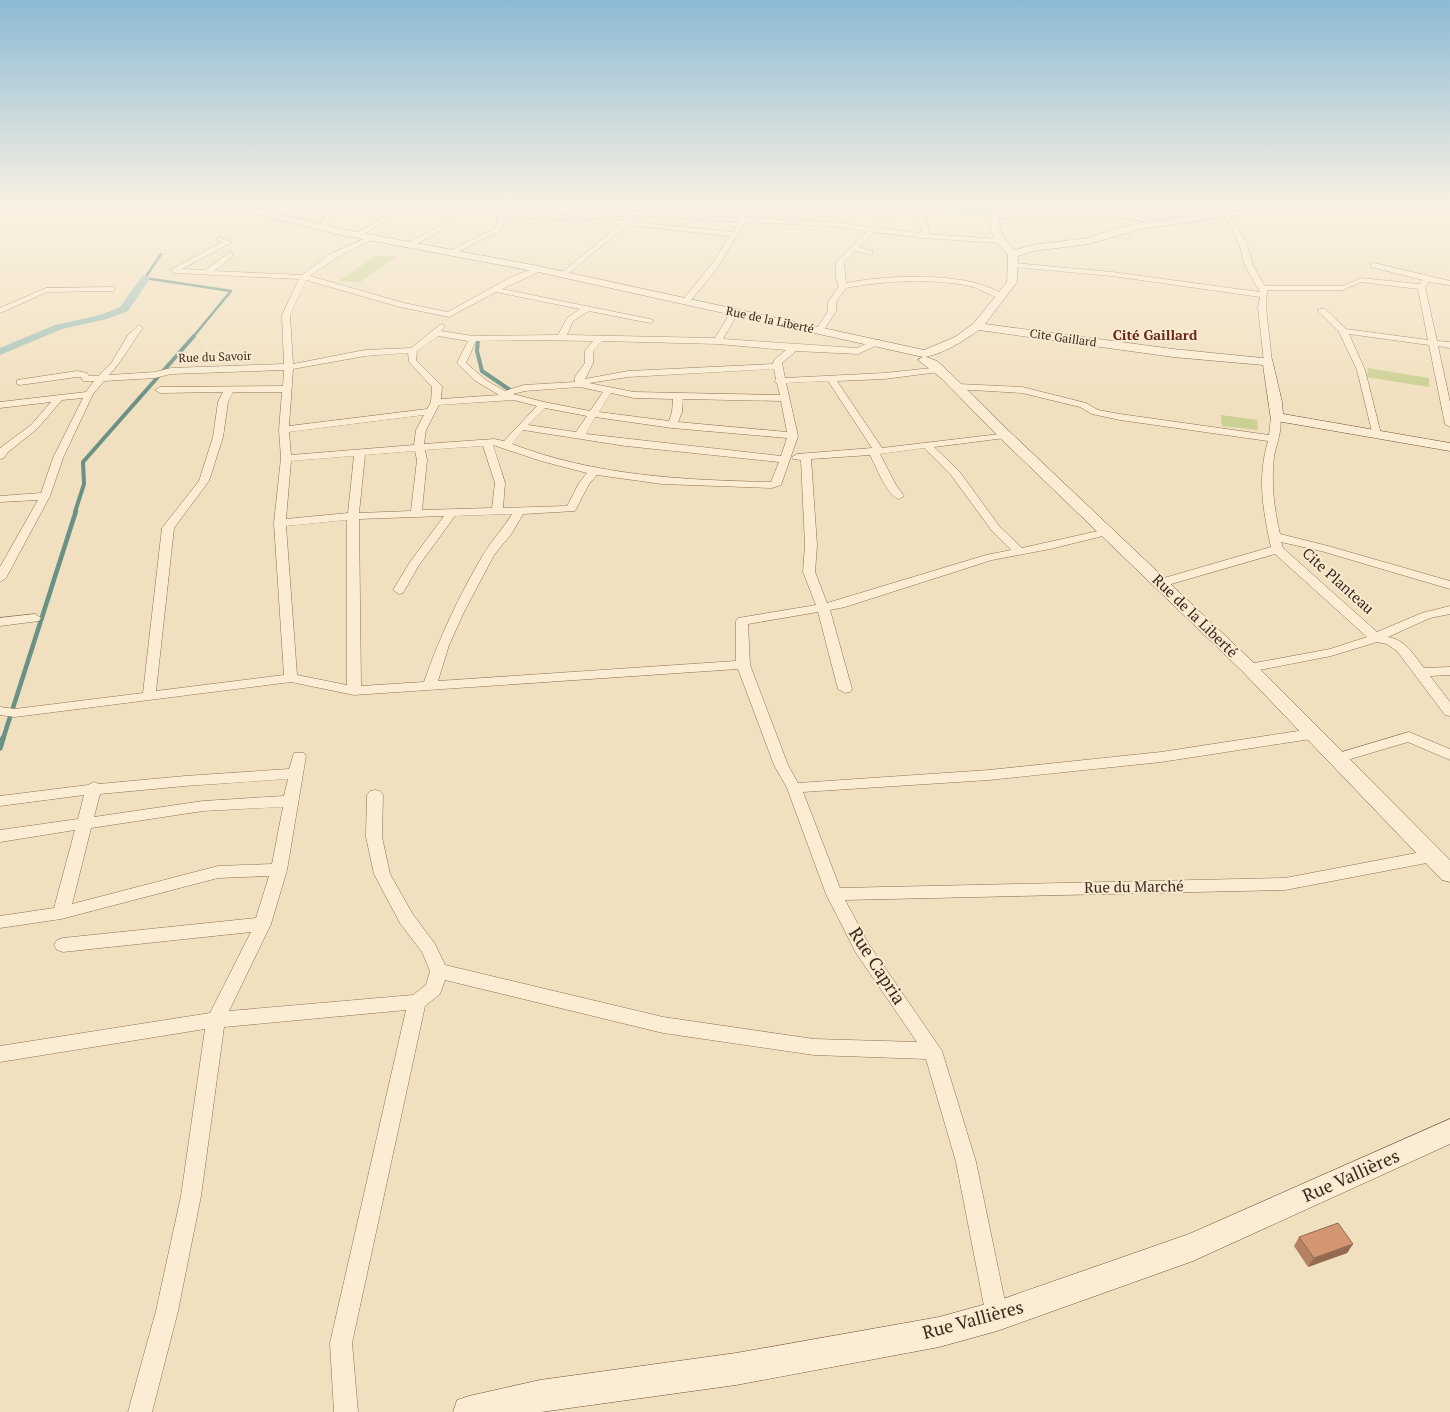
<svg xmlns="http://www.w3.org/2000/svg" width="1450" height="1412" font-family="'PT Serif',serif">
<style>
.green{fill:#cbd093}
.lines{fill:none;stroke-linecap:round;stroke-linejoin:round}
.stream-far3{stroke:#699185;stroke-width:2.5}
.stream-far2{stroke:#699185;stroke-width:4}
.stream-far1{stroke:#699185;stroke-width:4.5}
.stream{stroke:#699185;stroke-width:5.5}
.canal{fill:#a3c2b8;fill-rule:evenodd}
.street-casing{stroke:#8b7056;stroke-width:1}
.secondary-casing{stroke:#6d513a;stroke-width:1}
.street{fill:#fbedd3;fill-rule:evenodd}
.secondary{fill:#fbedd3;fill-rule:evenodd}
.wall{fill:#b58162}
.shaded-wall{fill:#936950}
.building{fill:#d29672;stroke:#936950}
.labels{text-anchor:middle;stroke-width:4;stroke-linejoin:round;paint-order:stroke}
.far-street-label{font-size:12px;fill:#39291c;stroke:#f8ead0}
.far-neighbourhood-label{font-size:14px;font-weight:bold;fill:#692518;stroke:#f8ead0}
.street-label{font-size:15px;fill:#39291c;stroke:#f8ead0}
.near-street-label{font-size:18px;fill:#39291c;stroke:#f8ead0}
</style>
<rect width="100%" height="100%" fill="#f1e0bf"/>
<g class="green">
<polygon points="956,202 990,205 985,215 942,211"/>
<polygon points="375,256 398,256 360,282 339,281"/>
<polygon points="1368,368 1429,378 1429,387 1367,377"/>
<polygon points="1221,415 1257,420 1258,430 1222,426"/>
</g>
<g class="lines">
<g class="stream-far3">
<polyline points="145,278 161,254"/>
<polyline points="145,278 231,291 193,337"/>
</g>
<g class="stream-far2">
<polyline points="475,339 478,340 477,351 482,371 510,390"/>
<polyline points="75,512 84,484 83,462 194,336"/>
</g>
<polyline class="stream-far1" points="3,739 76,511"/>
<polyline class="stream" points="0,748 3,738"/>
<polygon class="canal" points="145,275 150,278 128,311 107,319 62,329 0,355 0,348 55,325 100,315 120,307 142,276"/>
<g class="street-casing">
<g id="street">
<polygon points="333,202 339,202 327,223 330,228 325,229 321,223"/>
<path d="M411 202 459 206 463 203 465 204V206L496 209 499 207 504 213 567 216 635 211 739 218V202H745L746 218 830 222 872 227 882 218C864 200 833 204 810 204L807 202C833 201 868 197 888 217V219L879 228 921 233 922 229 917 216 920 214C926 217 929 228 928 234L1000 239 1004 241 1000 243 924 238 875 232 859 247 872 251V255L856 251 844 263 846 283C885 275 974 270 1006 297L1002 299C991 296 981 289 970 286 933 278 882 281 846 288L836 302V311L822 333 819 334 815 331 828 311V302L839 286 836 278V262L868 231 830 226 745 222 718 267 688 304H685L681 302 712 264 730 236 627 225 564 277H561V273L620 225 611 223V221H623L625 216 576 220 505 217 501 230 452 255 448 253 449 251 496 228 498 213 463 210 442 230 411 247 407 245 408 243 438 227 456 210 413 206 360 236 354 235ZM629 215H635L739 222 733 232 630 222Z"/>
<polygon points="521,202 633,204 636,206 633,208 568,204 524,204"/>
<path d="M1057 202H1066L1084 209 1085 211 1134 215 1162 223 1159 225C1106 211 1055 217 1001 218L991 216 994 214 1077 211Z"/>
<polygon points="1217,202 1223,202 1227,212 1320,202 1341,202 1338,204 1230,216 1238,228 1248,247 1253,266 1265,286 1343,286 1361,278 1419,284 1423,280 1371,267 1371,263 1374,263 1450,281 1450,285 1429,282 1425,287 1437,341 1450,342 1450,348 1438,346 1450,402 1450,427 1445,424 1429,345 1349,334 1365,370 1381,434 1376,437 1373,436 1357,370 1339,332 1317,310 1324,308 1346,329 1428,340 1418,289 1361,282 1343,290 1267,290 1266,307 1272,362 1268,365 1264,362 1258,307 1260,297 1112,276 1014,267 1010,265 1014,263 1112,272 1260,292 1245,266 1240,247 1232,228 1222,214"/>
<polygon points="698,205 700,206 700,208 672,210 669,208 672,206"/>
<path d="M373 235 377 237 375 238 336 258 310 276 404 303 448 312 511 277 538 267 542 269 541 271 502 289 650 319 654 321 650 323 589 311 573 321 567 335 715 338 730 313 734 311 738 313 723 339 857 348 874 340H880V344L858 354 796 351 782 363 785 378 884 373 942 367V371L939 372 884 379 837 381 882 448 1008 433 1010 435 1005 438 934 447 959 471 1000 527 1022 548 1107 529 1111 530 1113 532 1111 534 1050 549 992 560 845 607 830 610 852 689 850 692 845 693 838 689 818 612 748 624 750 665 788 765 798 783 989 770 1161 752 1311 729 1316 731 1318 734 1316 737 1311 739 1161 762 989 780 803 792 840 888 1285 878 1432 850 1438 852 1440 856 1438 860 1432 862 1285 890 845 900 868 943 942 1051 976 1162 1008 1316 1005 1324 997 1327 989 1324 986 1316 956 1162 926 1059 814 1055 663 1033 445 980 440 994 425 1006 352 1343 358 1412H334L330 1343 406 1010 224 1027 201 1196 178 1311 152 1412H128L156 1311 181 1196 205 1029 0 1062V1046L210 1013 251 932 63 952 57 950 54 945 57 940 63 938 256 918 269 876 218 878 61 919 0 928V916L54 908 75 830 0 842V830L78 819 84 795 0 806V796L88 785 94 782 99 784 185 776 289 769 294 753H304L306 756 287 870 271 924 229 1011 413 995 426 985 430 971 422 952 400 923 374 874 366 837 367 795 370 791 375 790 380 791 383 795 382 837 390 874 412 913 435 944 445 965 663 1017 814 1039 917 1042 856 953 826 894 787 788 774 765 738 669 354 695 291 682 15 717 0 715V707L15 709 143 693 162 528 199 481 213 437 218 402 223 392 160 393 155 390 160 387 283 386 284 370 171 374 155 378 104 381 93 394 63 458 50 496 6 578 0 582V567L38 500 0 502V496L41 493 53 458 83 398 62 400 37 429 8 452 4 458 0 459V448L31 425 51 402 0 408V402L86 392 94 381H83L81 377H77L20 385 17 384V380L77 371 87 373 89 376H98L112 362 128 335 139 325 143 328C131 343 123 361 109 375L155 372 171 368 284 364 282 315 299 279 175 273 170 270 222 242 216 239 220 237 232 242 182 269 205 270 229 253H232V257L214 271 302 275 330 254ZM306 280 400 307 449 317 496 292 580 309 567 318 558 335 473 336 441 331 445 326 441 324 411 348 365 350 293 364 290 315ZM438 336 468 341 457 363 474 380 499 395 441 399 442 386 416 360 417 351ZM532 340 593 341 585 351V363L575 377V382L524 385 505 391 487 381 466 363 476 341ZM602 341 718 344 786 350 774 360 773 364 628 371 585 379 593 363V351ZM408 353 409 362 432 387 431 402 427 409 289 426 293 369 365 356ZM774 369 776 379 774 381 777 383 780 395 634 392 589 383 628 377ZM828 381 872 448 797 454 792 457 793 459 801 460 805 545 803 572 816 605 738 618 736 621V661L438 681 449 645 464 612 494 555 512 533 523 514 575 511 589 484 597 475 662 484 772 488 781 485 798 436 786 383ZM580 387 603 392 590 411 544 402 513 394 525 391ZM233 392H282L279 430 281 458 274 523 284 675 156 691 174 528 209 481 223 437 228 402ZM611 393 634 398 673 399 672 412 669 421 599 412ZM683 399 781 401 787 432 678 422 682 412ZM514 400 537 406 504 441 494 439 424 444 426 430 439 405ZM545 408 587 416 576 432 528 425ZM424 415 416 430 414 445 291 455 289 432ZM595 417 672 428 787 438 781 456 586 434ZM523 430 626 446 779 462 771 482C682 480 596 476 512 444ZM493 445 541 461 587 473 579 483 567 506 503 508 505 483ZM483 446 495 483 492 508 422 510 427 460 425 450ZM924 448 951 475 992 531 1011 550 986 555 827 603 815 572 817 545 811 459 870 455C876 466 887 496 899 499L904 496 896 485 880 454ZM415 451 417 460 411 511 359 513 365 455ZM354 456 348 513 286 519 291 461ZM512 514C503 529 491 541 483 555 459 596 439 638 424 682L361 686 359 519 444 516 410 562 393 590 399 594 403 593 419 565 455 516ZM347 520V685L297 675 286 526ZM288 779 284 796 203 801 94 817 100 794 185 786ZM283 807 272 864 218 866 72 904 91 828 203 811Z"/>
<polygon points="111,287 114,287 114,291 47,292 0,313 0,308 46,288"/>
<path d="M958 384 1022 387 1086 403 1098 410 1120 414 1269 435 1271 417 1276 414 1279 415C1284 428 1276 444 1274 457 1271 484 1274 508 1280 534L1328 546 1450 581V589L1321 551 1281 542 1283 548 1377 632 1422 613 1450 606V614L1430 618 1388 637C1406 640 1414 655 1424 668L1450 667V675L1430 676 1450 702V716L1445 715 1397 651 1387 644 1377 642 1331 656 1249 672 1244 671 1242 668 1244 665 1330 649 1367 637 1275 554 1161 587 1155 583 1157 580 1271 547C1263 510 1257 479 1268 441L1120 420 1092 414 1080 407 1022 393 955 389 953 387Z"/>
<polygon points="35,614 41,618 39,621 0,626 0,618"/>
<polygon points="1409,732 1450,749 1450,760 1408,742 1337,763 1332,761 1330,758 1332,755"/>
</g>
</g>
<g class="secondary-casing">
<g id="secondary">
<path d="M216 202H230L336 228 538 266 924 350 955 337 973 324 1007 282 1008 255C989 236 988 228 992 202H1000C998 226 997 233 1015 250L1032 245 1088 238 1115 229 1141 223 1225 211 1228 212V216L1141 229 1089 244 1033 251 1018 256 1017 282 985 324 1173 349 1272 359 1282 402 1283 414 1450 443V451L1271 420 1263 365 1173 357 979 330C965 340 940 356 923 357L538 272 336 234 217 204Z"/>
<polygon points="924,356 937,361 949,372 1010,432 1255,664 1450,860 1450,882 1442,880 1243,672 1000,438 941,378 918,360"/>
<polygon points="1450,1119 1450,1144 1193,1261 997,1331 939,1347 736,1385 541,1412 453,1412 457,1400 469,1396 540,1380 736,1353 939,1317 997,1301 1189,1234"/>
</g>
</g>
<use href="#street" class="street"/>
<use href="#secondary" class="secondary"/>
</g>
<polygon class="wall" points="1299,1237 1353,1244 1347,1253 1308,1267 1294,1246"/>
<polygon class="shaded-wall" points="1353,1244 1347,1253 1308,1267 1314,1258"/>
<polygon class="building" points="1338,1223 1353,1244 1314,1258 1299,1237"/>
<linearGradient id="sky" x2="0" y2="1"><stop stop-color="#8cbad5"/><stop offset="0.51" stop-color="#f9f1e2"/><stop offset="1" stop-color="#f9f1e2" stop-opacity="0"/></linearGradient>
<rect width="1450" height="400" fill="url(#sky)"/>
<g class="labels">
<g class="far-street-label">
<text transform="translate(770 320) rotate(12)" y="4">Rue de la Liberté</text>
<text transform="translate(1063 338) rotate(8)" y="4">Cite Gaillard</text>
<text transform="translate(215 357) rotate(-2)" y="4">Rue du Savoir</text>
</g>
<g class="far-neighbourhood-label">
<text x="1155" y="340">Cité Gaillard</text>
</g>
<g class="street-label">
<text transform="translate(1338 581) rotate(42)" y="5">Cite Planteau</text>
<text transform="translate(1195 616) rotate(44)" y="5">Rue de la Liberté</text>
<text transform="translate(1134 887) rotate(-1)" y="5">Rue du Marché</text>
</g>
<g class="near-street-label">
<text transform="translate(877 966) rotate(57)" y="6">Rue Capria</text>
<text transform="translate(1351 1176) rotate(-24)" y="6">Rue Vallières</text>
<text transform="translate(973 1320) rotate(-15)" y="6">Rue Vallières</text>
</g>
</g>
</svg>
